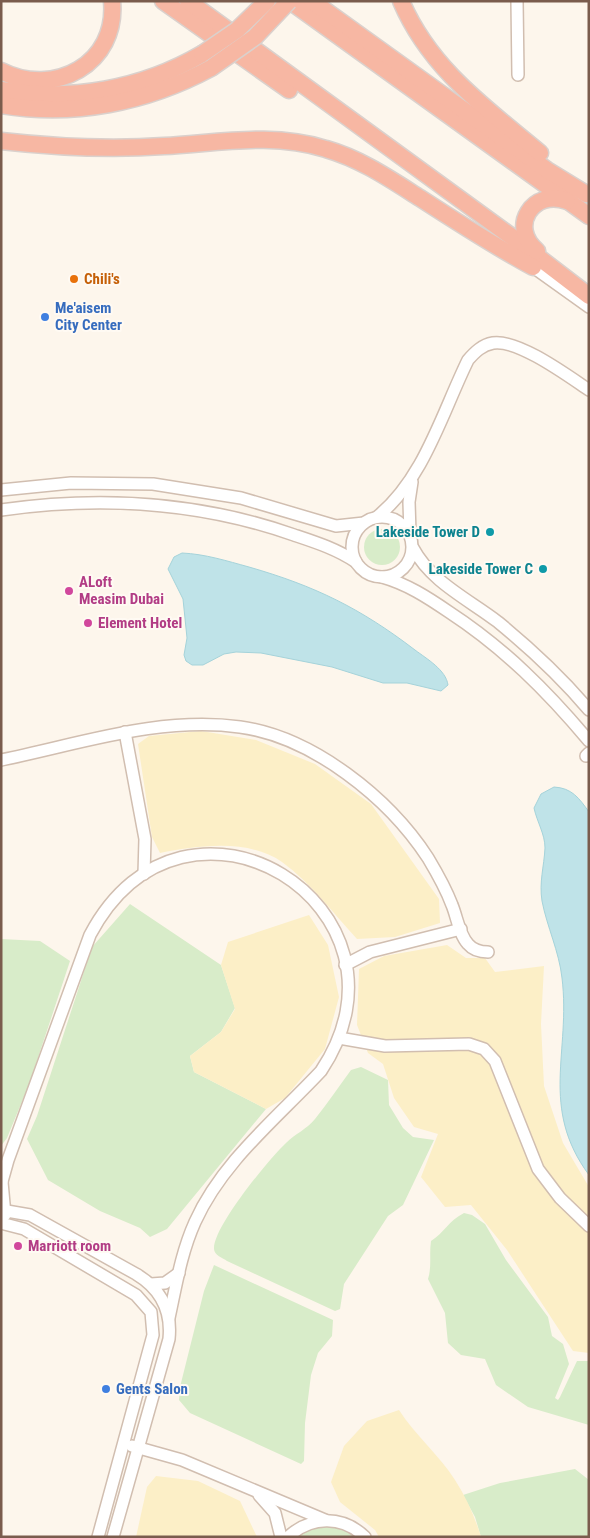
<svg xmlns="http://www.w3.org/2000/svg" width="590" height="1538" font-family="'Roboto Condensed',sans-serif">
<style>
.green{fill:#d8ecc9}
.sand{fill:#fcefc7}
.water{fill:#bfe3e8;stroke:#a5d3da}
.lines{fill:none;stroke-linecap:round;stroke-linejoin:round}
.minor-casing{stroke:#d1beb0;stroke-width:14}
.highway-casing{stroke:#dad1cd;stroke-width:19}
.minor{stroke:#fff;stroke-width:11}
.highway{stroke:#f7b7a3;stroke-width:16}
.highway-bridge-casing{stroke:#dad1cd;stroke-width:19;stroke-linecap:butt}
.highway-bridge{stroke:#f7b7a3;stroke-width:16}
.food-dot{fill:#e8710a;stroke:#fffaf3;stroke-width:2}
.shop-dot{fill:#3f7fe0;stroke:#fffaf3;stroke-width:2}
.culture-dot{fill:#0f9aa8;stroke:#fffaf3;stroke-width:2}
.hotel-dot{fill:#d1479c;stroke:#fffaf3;stroke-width:2}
.labels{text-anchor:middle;stroke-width:4;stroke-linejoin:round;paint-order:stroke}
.food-label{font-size:15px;font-weight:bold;fill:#c56008;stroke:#fffaf3;text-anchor:start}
.shop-label{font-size:15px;font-weight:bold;fill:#366cbe;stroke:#fffaf3;text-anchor:start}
.culture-label{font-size:15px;font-weight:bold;fill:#0d838f;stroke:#fffaf3;text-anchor:end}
.hotel-label{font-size:15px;font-weight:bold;fill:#b23c85;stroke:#fffaf3;text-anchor:start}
</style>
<rect width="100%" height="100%" fill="#fdf6ec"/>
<g class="green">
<circle cx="382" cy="547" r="18"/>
<polygon points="130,904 221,965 235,1008 221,1032 190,1056 194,1072 266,1109 167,1229 150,1237 140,1228 100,1211 48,1180 27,1139 37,1116 92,947"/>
<polygon points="1,939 40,941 70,961 30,1082 7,1138 1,1146"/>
<path d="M361 1067 388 1080 389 1105 403 1128 413 1137 434 1140 403 1205 388 1216 344 1284 340 1309 335 1311 227 1261C223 1258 214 1255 214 1249 213 1227 269 1159 286 1143 295 1134 307 1129 315 1119 328 1103 339 1086 351 1070Z"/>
<path d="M464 1213 472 1215 485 1224 506 1260 548 1317 552 1336 563 1344 569 1364 555 1398 558 1400 560 1397 577 1361H589V1425L528 1407 496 1385 485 1359 461 1355 448 1343 445 1313 428 1279C432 1267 429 1254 431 1241 445 1232 448 1221 464 1213Z"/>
<polygon points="214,1265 333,1320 332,1336 318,1353 311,1375 305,1423 304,1461 301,1464 190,1413 179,1400 180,1387 204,1291"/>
<polygon points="575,1469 589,1480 589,1537 481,1537 475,1517 463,1495 500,1483"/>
<polygon points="330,1525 345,1529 358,1537 296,1537 315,1527"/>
</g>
<g class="sand">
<path d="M201 731 256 740 315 764 371 804 439 899 440 923 395 937 357 939C333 913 311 883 282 862 247 838 198 846 160 853L152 837 138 744 149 736Z"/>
<polygon points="309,915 328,945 339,997 325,1049 285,1098 266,1109 194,1072 190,1056 221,1032 235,1009 221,965 228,942"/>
<polygon points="447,945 466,958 485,958 495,972 544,966 541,1024 544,1086 563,1143 589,1187 589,1353 573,1351 507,1250 471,1205 445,1207 421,1177 438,1134 414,1127 394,1098 383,1064 368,1053 357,1025 359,969 384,956"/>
<path d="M399 1410C415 1435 439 1455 455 1480 466 1497 475 1517 481 1537H379L375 1530 340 1502 331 1482 344 1446 367 1421Z"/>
<polygon points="156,1476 198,1481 240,1501 257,1537 136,1537 147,1487"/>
</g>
<g class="water">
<path d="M182 553C205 554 227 561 249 567 315 586 360 608 415 650 427 659 446 670 448 685L441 691 407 683H383L332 667 261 653 236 652 224 654 203 665H192L186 661 184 655 187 638 183 599 168 569 174 557Z"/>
<path d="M554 787C572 788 579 798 589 812V1175C539 1107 571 1052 562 978 559 951 547 927 542 901 539 882 544 867 545 848 545 834 537 822 534 808L541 794Z"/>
</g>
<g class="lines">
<g class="minor-casing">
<g id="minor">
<polyline points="517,1 518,75"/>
<polyline points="533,267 589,307"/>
<polyline points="1,490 71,483 153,484 241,498 336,526 364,523"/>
<path d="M1 510C99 496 200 502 294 535 315 542 337 549 356 562"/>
<circle cx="382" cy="547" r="30"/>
<path d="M377 517C424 479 442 413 468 360 475 352 482 345 493 343 518 339 568 376 589 390"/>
<polyline points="410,533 409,502 412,482"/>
<path d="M413 548C431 582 468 599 498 622 531 649 562 678 589 710"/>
<path d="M382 577C407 584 427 597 449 612 504 648 547 691 589 741"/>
<polyline points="125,732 145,839 144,874"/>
<polyline points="586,756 589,753"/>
<path d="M1 760C80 744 159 716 240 727 313 737 389 798 428 858 437 873 446 889 452 905 457 917 459 934 468 944 473 950 480 952 488 952"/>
<polyline points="345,965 370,952 461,929"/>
<polyline points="339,1038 385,1046 469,1044 484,1049 495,1061 538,1169 560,1198 589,1226"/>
<polyline points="2,1182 5,1215"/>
<path d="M1 1185 8 1160 90 935C185 755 430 908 321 1071 276 1119 222 1162 195 1222 181 1253 176 1286 169 1318"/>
<path d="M1 1210 30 1215 136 1274C161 1289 172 1310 169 1339L113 1537"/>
<polyline points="1,1223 24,1229 136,1295 151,1312 153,1335 98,1537"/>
<polyline points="151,1284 165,1283 179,1273"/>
<polyline points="132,1446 182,1460 325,1520"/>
<polyline points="259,1495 275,1513 281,1537"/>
<path d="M288 1537C311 1516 342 1515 365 1537"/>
</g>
</g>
<g class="highway-casing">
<g id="highway">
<polyline points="163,1 289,90"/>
<polyline points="188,1 512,237 589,296"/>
<polyline points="290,1 589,216"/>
<polyline points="312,1 547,170 586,194"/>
<path d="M401 1C430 69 486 108 540 153"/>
<path d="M1 71C54 98 118 64 112 1"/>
<path d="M1 90C70 102 142 89 202 54"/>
<path d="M1 105C74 117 146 103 211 68"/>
<path d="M1 141C55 147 110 150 164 146 219 143 273 132 326 149 361 159 390 179 420 198 457 222 494 246 533 267"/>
<path d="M537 251C508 227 533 188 567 201"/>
</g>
</g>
<use href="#minor" class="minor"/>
<use href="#highway" class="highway"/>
<g class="highway-bridge-casing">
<g id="highway-bridge">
<polyline points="202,54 237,30 267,1"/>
<polyline points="211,68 255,37 289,1"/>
</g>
</g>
<use href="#highway-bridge" class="highway-bridge"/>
</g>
<circle class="food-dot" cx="74" cy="279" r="5"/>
<g class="shop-dot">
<circle cx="45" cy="317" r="5"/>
<circle cx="106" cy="1389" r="5"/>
</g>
<g class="culture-dot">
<circle cx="490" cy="532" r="5"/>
<circle cx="543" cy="569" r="5"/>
</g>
<g class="hotel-dot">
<circle cx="69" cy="591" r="5"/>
<circle cx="88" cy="623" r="5"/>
<circle cx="18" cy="1246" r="5"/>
</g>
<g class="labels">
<g class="food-label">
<text x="84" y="284">Chili's</text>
</g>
<g class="shop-label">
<text x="55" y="313">Me'aisem<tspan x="55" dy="17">City Center</tspan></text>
<text x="116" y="1394">Gents Salon</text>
</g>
<g class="culture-label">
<text x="480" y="537">Lakeside Tower D</text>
<text x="533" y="574">Lakeside Tower C</text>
</g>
<g class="hotel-label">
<text x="79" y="587">ALoft<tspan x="79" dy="17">Measim Dubai</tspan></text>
<text x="98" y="628">Element Hotel</text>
<text x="28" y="1251">Marriott room</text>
</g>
</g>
<rect width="590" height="1538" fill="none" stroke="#7a5c4d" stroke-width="5"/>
</svg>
